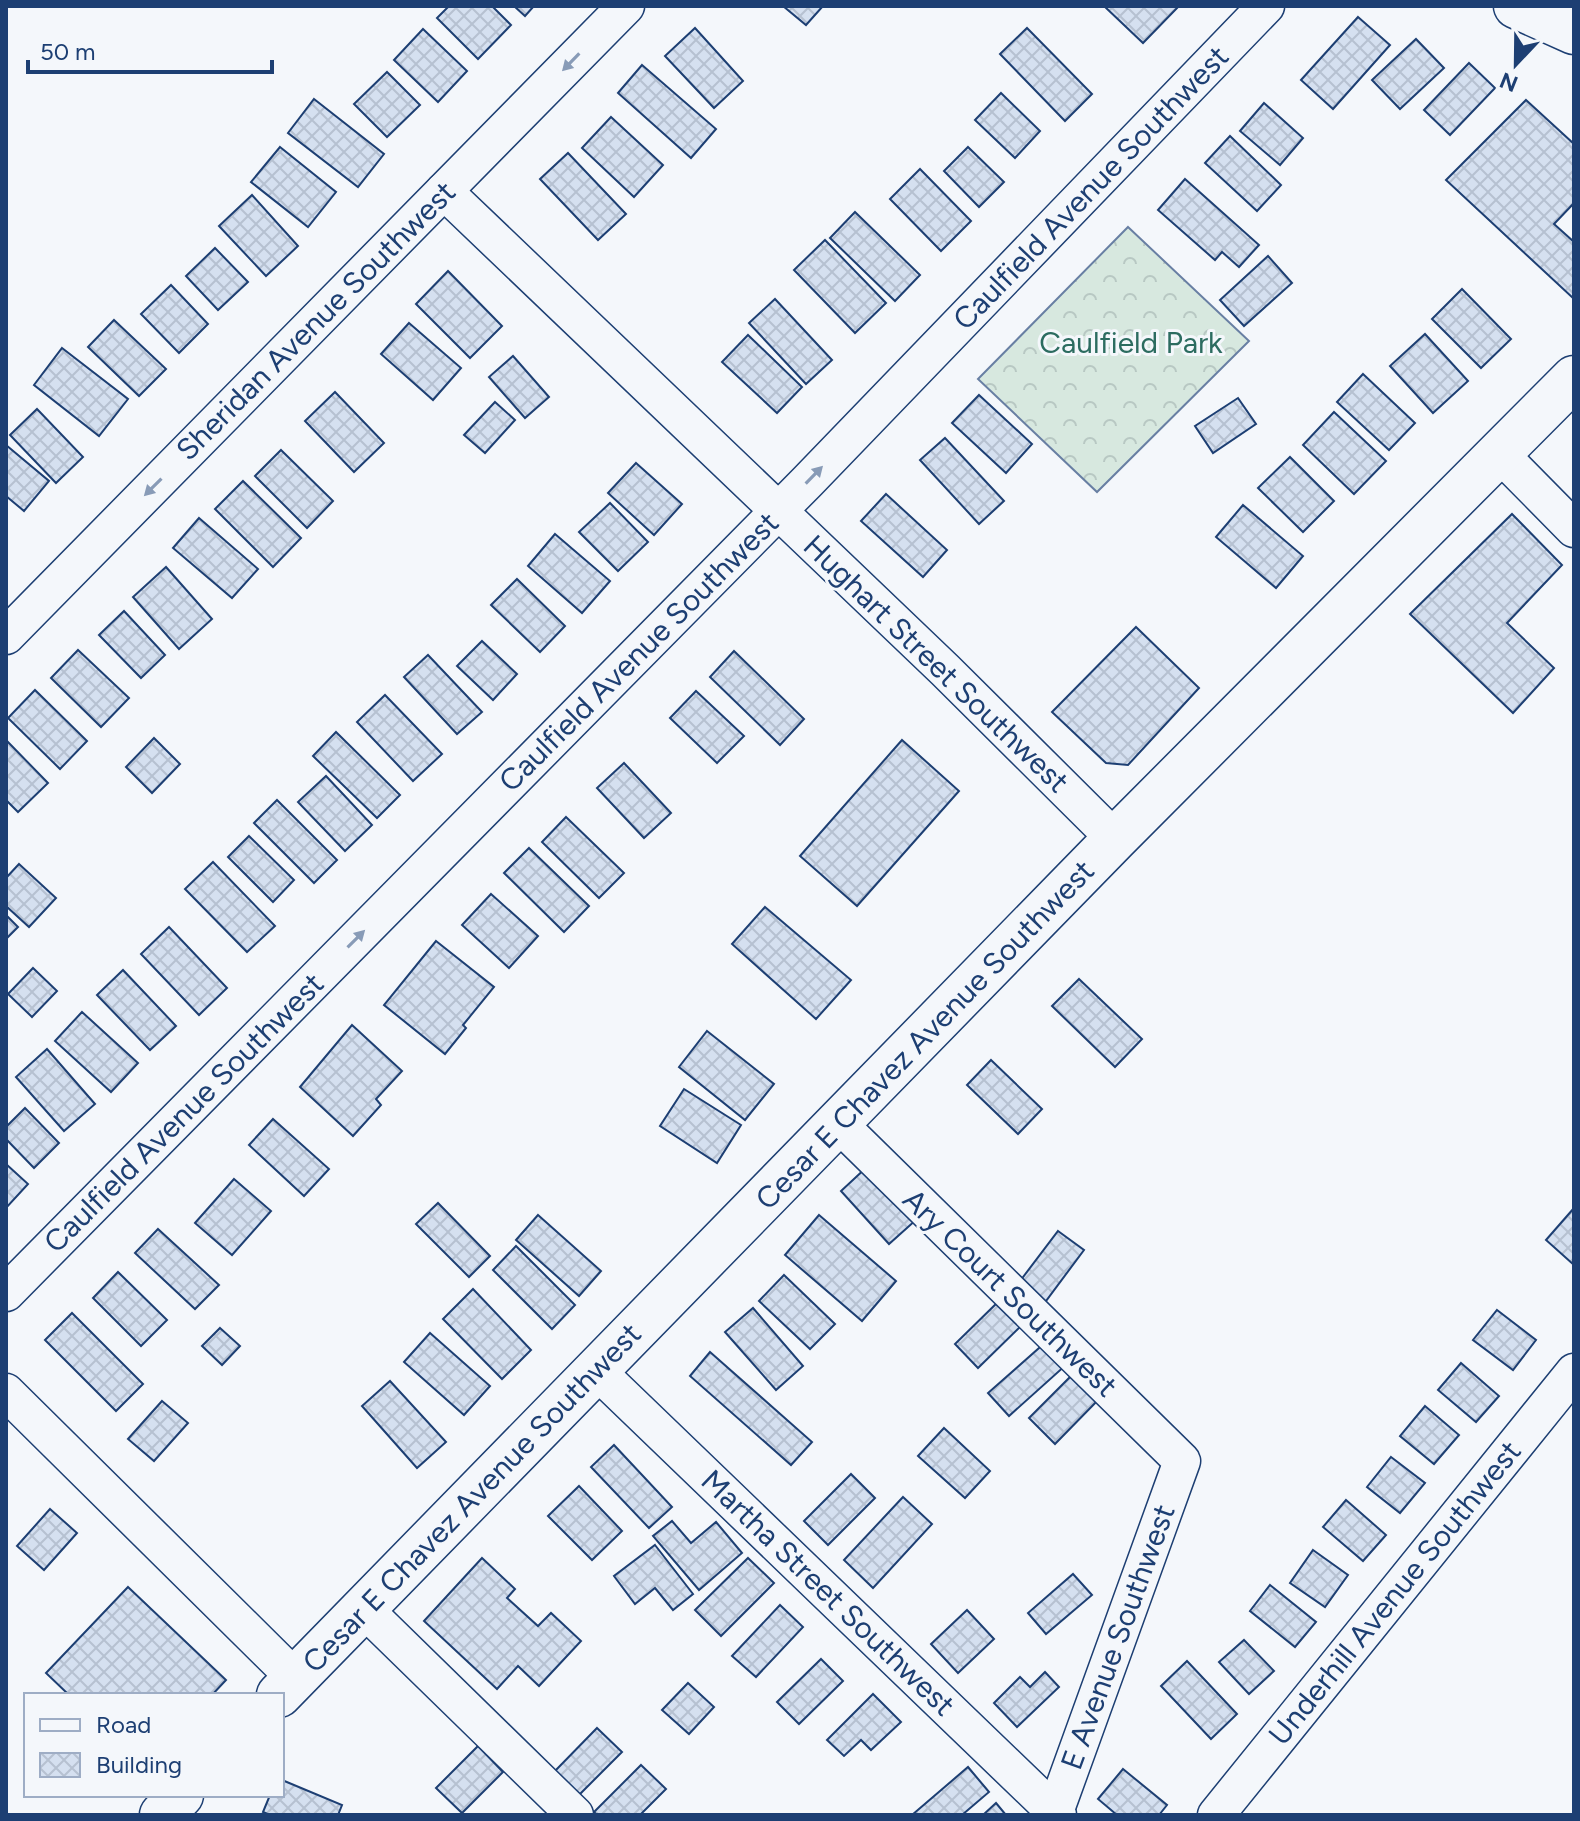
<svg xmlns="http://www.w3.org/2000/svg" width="1580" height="1821" font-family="Figtree,sans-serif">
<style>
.forest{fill:url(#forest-crowns);stroke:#687fa3;stroke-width:2}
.building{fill:url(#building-cross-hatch);stroke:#1d3f73;stroke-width:2}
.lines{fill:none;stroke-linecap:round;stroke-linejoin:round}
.minor-casing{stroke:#1d3f73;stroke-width:39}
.major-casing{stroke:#1d3f73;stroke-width:47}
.minor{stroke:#f4f7fb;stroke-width:36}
.major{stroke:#f4f7fb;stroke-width:44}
.oneway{fill:#889bb7}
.labels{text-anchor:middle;stroke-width:6;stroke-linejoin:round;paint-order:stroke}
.street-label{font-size:30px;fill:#1d3f73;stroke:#f4f7fb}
.park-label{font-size:30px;fill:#2c6c60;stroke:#f4f7fb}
</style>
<defs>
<pattern id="forest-crowns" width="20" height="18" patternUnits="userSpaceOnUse" patternTransform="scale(2)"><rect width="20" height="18" fill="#d7e8df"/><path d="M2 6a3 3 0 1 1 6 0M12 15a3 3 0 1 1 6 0" fill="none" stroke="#b8c8c3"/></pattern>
<pattern id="building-cross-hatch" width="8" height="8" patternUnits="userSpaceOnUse" patternTransform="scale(2)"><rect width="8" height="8" fill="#d5e0f0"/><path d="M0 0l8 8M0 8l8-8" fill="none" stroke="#b6c1d1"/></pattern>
</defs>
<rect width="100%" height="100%" fill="#f4f7fb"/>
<polygon class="forest" points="1128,227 1249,341 1097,492 978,379"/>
<g class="building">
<polygon points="449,6 492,6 511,25 478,59 437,18"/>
<polygon points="514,6 534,6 525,16"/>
<polygon points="783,6 823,6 806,25"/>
<polygon points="1104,6 1179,6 1143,43"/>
<polygon points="1358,17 1390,45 1333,109 1301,80"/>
<polygon points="695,28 743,81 714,108 665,56"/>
<polygon points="1027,28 1092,94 1065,121 1000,54"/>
<polygon points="423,29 467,71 438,102 394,60"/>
<polygon points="1416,39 1444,68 1400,109 1372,80"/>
<polygon points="1469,63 1495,88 1450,135 1424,110"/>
<polygon points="642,65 716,129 691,158 618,93"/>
<polygon points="387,72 420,105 387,137 354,104"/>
<polygon points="1001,93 1040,131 1015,158 975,120"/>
<polygon points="314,99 384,154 358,187 288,133"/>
<polygon points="1526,100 1574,144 1574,203 1554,224 1574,242 1574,299 1446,180"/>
<polygon points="1264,103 1303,138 1280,165 1240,131"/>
<polygon points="611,117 663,165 634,197 582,148"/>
<polygon points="1230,136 1281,185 1257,211 1205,163"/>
<polygon points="280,147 336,192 308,227 251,182"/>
<polygon points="968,147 1004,182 979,207 944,171"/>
<polygon points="568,153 626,214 598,240 540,179"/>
<polygon points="920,169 971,221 941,251 890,199"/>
<polygon points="1185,179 1259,245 1239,267 1222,252 1215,260 1158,210"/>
<polygon points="252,195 298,246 266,276 219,226"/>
<polygon points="855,212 920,275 895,301 830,238"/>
<polygon points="825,240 886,303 855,333 794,270"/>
<polygon points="215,248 248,282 218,310 186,276"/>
<polygon points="1268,256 1292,283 1244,326 1220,300"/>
<polygon points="448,271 502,326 470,358 416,304"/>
<polygon points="171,285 208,324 179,353 141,314"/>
<polygon points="1462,289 1511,339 1481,368 1432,319"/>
<polygon points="775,299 832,360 806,384 749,323"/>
<polygon points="114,320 166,369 139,396 88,347"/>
<polygon points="409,323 461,368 433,400 381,354"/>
<polygon points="1425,334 1468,381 1433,413 1390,366"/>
<polygon points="748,335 802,387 777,413 722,362"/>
<polygon points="62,348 128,399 99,436 34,385"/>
<polygon points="513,356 549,397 525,418 489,377"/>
<polygon points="1363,374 1415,423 1389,450 1337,402"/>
<polygon points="335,392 384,443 354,472 305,421"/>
<polygon points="979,395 1032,444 1006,473 952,423"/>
<polygon points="1238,398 1256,424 1213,453 1195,426"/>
<polygon points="495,402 515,420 485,453 464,435"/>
<polygon points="37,409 83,457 56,483 10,435"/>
<polygon points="1334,412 1386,461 1354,494 1303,445"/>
<polygon points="945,438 1004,501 979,524 920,460"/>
<polygon points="6,445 49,481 24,511 6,496"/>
<polygon points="281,450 333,501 307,528 255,476"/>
<polygon points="1290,457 1334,501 1303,532 1258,488"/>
<polygon points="636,463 682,504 654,535 608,493"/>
<polygon points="243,481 301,538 273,567 215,509"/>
<polygon points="886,494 947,550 923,577 861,521"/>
<polygon points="610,503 648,542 618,571 579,532"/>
<polygon points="1243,505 1303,556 1276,588 1216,537"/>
<polygon points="1512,514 1562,565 1507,623 1554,668 1513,713 1410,614"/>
<polygon points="199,518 258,569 232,598 173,548"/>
<polygon points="555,534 610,581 582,613 528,566"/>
<polygon points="166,567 212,619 179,649 133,597"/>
<polygon points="517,579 565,626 540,652 491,605"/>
<polygon points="124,611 165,655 141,678 99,635"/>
<polygon points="1136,627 1199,688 1128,765 1106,763 1052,712"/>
<polygon points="482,641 517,674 493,700 457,666"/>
<polygon points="78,650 129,698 101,727 51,678"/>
<polygon points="734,651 804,719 780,745 710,677"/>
<polygon points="428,655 482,712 457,734 404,677"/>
<polygon points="35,690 87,741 60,769 8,718"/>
<polygon points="696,691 744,736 717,763 670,718"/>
<polygon points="385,695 442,754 413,781 357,722"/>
<polygon points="336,732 400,795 377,818 313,756"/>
<polygon points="154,738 180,764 152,793 126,767"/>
<polygon points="6,740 48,783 18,812 6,800"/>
<polygon points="902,740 959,791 857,906 800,856"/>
<polygon points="624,763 671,813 644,838 597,788"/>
<polygon points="326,776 372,825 345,851 298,802"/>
<polygon points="277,800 337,860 314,883 254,823"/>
<polygon points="566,817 624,873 599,898 542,842"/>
<polygon points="249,836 294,880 273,902 228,857"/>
<polygon points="529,848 589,906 564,932 504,873"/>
<polygon points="213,862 275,926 247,952 185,889"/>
<polygon points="19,864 56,898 29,927 6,906 6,878"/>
<polygon points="491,894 538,936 509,968 462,925"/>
<polygon points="765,907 851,980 816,1019 732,944"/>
<polygon points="6,915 18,927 6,939"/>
<polygon points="169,927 227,988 199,1015 141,954"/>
<polygon points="436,941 494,987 463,1025 466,1028 445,1054 384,1005"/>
<polygon points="33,968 57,991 32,1017 8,994"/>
<polygon points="123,970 176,1026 150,1050 97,995"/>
<polygon points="1079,979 1142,1039 1115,1067 1052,1006"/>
<polygon points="82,1012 138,1063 111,1092 55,1041"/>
<polygon points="352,1025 402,1071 376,1099 381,1105 353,1136 300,1087"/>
<polygon points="707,1031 774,1084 745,1120 679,1067"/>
<polygon points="47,1049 95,1104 64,1131 16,1077"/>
<polygon points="991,1060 1042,1109 1018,1134 967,1085"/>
<polygon points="684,1089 741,1125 717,1163 660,1126"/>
<polygon points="25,1108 59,1143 34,1168 6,1139 6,1127"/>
<polygon points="273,1119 329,1169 304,1196 249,1145"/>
<polygon points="6,1164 28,1184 6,1208"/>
<polygon points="868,1166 917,1219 889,1244 841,1191"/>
<polygon points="234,1179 271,1211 232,1255 195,1223"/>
<polygon points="438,1203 490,1256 469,1277 416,1224"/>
<polygon points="1574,1208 1574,1265 1546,1240"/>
<polygon points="538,1215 601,1271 579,1296 516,1240"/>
<polygon points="819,1215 896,1281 862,1321 785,1255"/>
<polygon points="158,1229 219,1285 195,1309 135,1253"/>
<polygon points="1058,1231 1084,1250 1043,1305 1017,1285"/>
<polygon points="516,1246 575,1305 552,1329 493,1270"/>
<polygon points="118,1272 167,1320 141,1346 93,1298"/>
<polygon points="784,1275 835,1324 810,1349 759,1301"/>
<polygon points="473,1289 531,1350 502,1379 443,1319"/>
<polygon points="1000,1300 1024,1323 978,1368 955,1344"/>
<polygon points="753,1308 803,1366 776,1390 725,1332"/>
<polygon points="1497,1310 1536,1340 1513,1370 1473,1340"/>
<polygon points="72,1313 143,1384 116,1411 45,1340"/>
<polygon points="220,1328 240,1346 222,1365 202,1346"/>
<polygon points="430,1333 490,1386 464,1415 404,1362"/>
<polygon points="1047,1341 1067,1364 1009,1416 988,1393"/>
<polygon points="710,1352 812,1442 791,1465 690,1376"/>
<polygon points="1461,1363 1499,1396 1476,1422 1438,1390"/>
<polygon points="1076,1371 1102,1396 1055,1444 1029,1418"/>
<polygon points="390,1381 446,1442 417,1468 362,1406"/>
<polygon points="162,1401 188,1423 154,1461 128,1439"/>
<polygon points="1425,1406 1459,1435 1434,1464 1400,1436"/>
<polygon points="944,1428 990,1471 965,1498 918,1456"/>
<polygon points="614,1445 672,1507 649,1528 591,1467"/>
<polygon points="1391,1457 1425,1483 1400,1513 1367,1487"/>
<polygon points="851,1474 875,1498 828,1545 804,1521"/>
<polygon points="579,1486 622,1531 592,1560 548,1516"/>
<polygon points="903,1497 932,1524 873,1588 844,1560"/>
<polygon points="1346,1500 1386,1535 1363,1561 1323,1527"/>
<polygon points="50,1509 77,1533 44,1570 17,1546"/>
<polygon points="672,1521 691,1543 716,1522 742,1553 699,1590 653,1536"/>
<polygon points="655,1545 693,1594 673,1610 655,1588 635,1604 614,1576"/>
<polygon points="1313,1550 1348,1575 1325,1607 1290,1583"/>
<polygon points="482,1558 515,1589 507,1598 538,1626 551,1613 581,1641 539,1686 518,1666 497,1689 424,1621"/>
<polygon points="748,1558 774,1583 721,1636 695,1610"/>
<polygon points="1073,1574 1092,1595 1046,1634 1028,1613"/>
<polygon points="1270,1585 1316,1622 1295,1647 1250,1611"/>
<polygon points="128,1587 226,1680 212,1695 69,1695 46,1673"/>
<polygon points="780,1605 803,1627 756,1677 732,1656"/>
<polygon points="967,1610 994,1639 958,1673 931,1644"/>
<polygon points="1244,1640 1274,1671 1249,1694 1219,1662"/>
<polygon points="821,1659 843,1681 799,1724 777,1702"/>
<polygon points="1187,1661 1237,1714 1211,1739 1161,1686"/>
<polygon points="1045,1672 1059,1687 1017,1727 994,1703 1020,1677 1030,1687"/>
<polygon points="688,1683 714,1707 689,1734 662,1710"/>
<polygon points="873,1694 901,1722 871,1750 861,1740 844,1756 827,1740"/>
<polygon points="597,1728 622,1752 577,1797 553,1773"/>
<polygon points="478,1746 503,1772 462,1813 436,1788"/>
<polygon points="641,1765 666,1789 640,1815 597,1815 594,1812"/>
<polygon points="968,1767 989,1792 962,1815 912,1815"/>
<polygon points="1123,1769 1167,1805 1159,1815 1117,1815 1098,1799"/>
<polygon points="282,1780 342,1805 338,1815 270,1815 263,1812 270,1795 282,1795"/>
<polygon points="996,1803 1006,1815 983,1815"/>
</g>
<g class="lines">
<g class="minor-casing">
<g id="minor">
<polyline points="444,191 945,670 1115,839"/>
<polyline points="1500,454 1574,529"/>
<polyline points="6,636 626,6"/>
<polyline points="839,1124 1182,1461 1055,1812"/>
<polyline points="6,1293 808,481 1266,6"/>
<polyline points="597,1371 1058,1815"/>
<polyline points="6,1392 295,1678"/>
<polyline points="364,1609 575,1815"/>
<polyline points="1216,1815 1574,1372"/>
</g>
</g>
<g class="major-casing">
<g id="major">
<polyline points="1516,6 1574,32"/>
<polyline points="279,1695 1115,839 1574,378"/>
<polyline points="162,1815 181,1795"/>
</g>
</g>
<use href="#minor" class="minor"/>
<use href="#major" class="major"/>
</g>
<defs><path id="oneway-solid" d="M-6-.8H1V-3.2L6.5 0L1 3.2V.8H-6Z" transform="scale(2)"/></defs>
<g class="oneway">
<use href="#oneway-solid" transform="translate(571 62) rotate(134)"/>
<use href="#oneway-solid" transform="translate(814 475) rotate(-46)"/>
<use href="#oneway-solid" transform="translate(153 487) rotate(135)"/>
<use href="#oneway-solid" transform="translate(356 939) rotate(-45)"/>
</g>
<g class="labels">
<g class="street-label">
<text transform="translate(1091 188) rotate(-46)" y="10">Caulfield Avenue Southwest</text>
<text transform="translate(316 321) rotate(-45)" y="10">Sheridan Avenue Southwest</text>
<text transform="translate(639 652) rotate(-45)" y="10">Caulfield Avenue Southwest</text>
<text transform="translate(936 664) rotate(44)" y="10">Hughart Street Southwest</text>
<text transform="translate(925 1035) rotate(-46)" y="10">Cesar E Chavez Avenue Southwest</text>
<text transform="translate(184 1113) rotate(-45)" y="10">Caulfield Avenue Southwest</text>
<text transform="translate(1010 1293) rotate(44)" y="10">Ary Court Southwest</text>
<text transform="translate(472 1498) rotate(-46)" y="10">Cesar E Chavez Avenue Southwest</text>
<text transform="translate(828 1593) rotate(44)" y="10">Martha Street Southwest</text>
<text transform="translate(1395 1593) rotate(-51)" y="10">Underhill Avenue Southwest</text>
<text transform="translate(1118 1637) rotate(-70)" y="10">E Avenue Southwest</text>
</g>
<g class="park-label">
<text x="1131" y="353">Caulfield Park</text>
</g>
</g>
<rect width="1580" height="1821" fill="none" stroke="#1d3f73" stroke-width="16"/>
<rect x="24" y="1693" width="260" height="104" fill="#f4f7fb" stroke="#9eadc5" stroke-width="2"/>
<rect x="40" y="1719" width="40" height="12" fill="#f4f7fb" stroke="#9eadc5" stroke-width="2"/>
<text x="96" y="1733" font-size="24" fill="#1d3f73">Road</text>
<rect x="40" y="1753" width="40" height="24" fill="url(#building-cross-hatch)" stroke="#9eadc5" stroke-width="2"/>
<text x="96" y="1773" font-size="24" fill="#1d3f73">Building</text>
<g transform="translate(1516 64) rotate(202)" stroke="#f4f7fb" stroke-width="6" paint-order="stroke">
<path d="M0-6L14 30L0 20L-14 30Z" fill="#1d3f73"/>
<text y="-12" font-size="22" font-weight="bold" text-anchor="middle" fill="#1d3f73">N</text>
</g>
<path d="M28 60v12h244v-12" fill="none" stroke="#1d3f73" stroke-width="4"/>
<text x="40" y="60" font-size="24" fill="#1d3f73" stroke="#f4f7fb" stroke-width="6" paint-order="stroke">50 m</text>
</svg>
